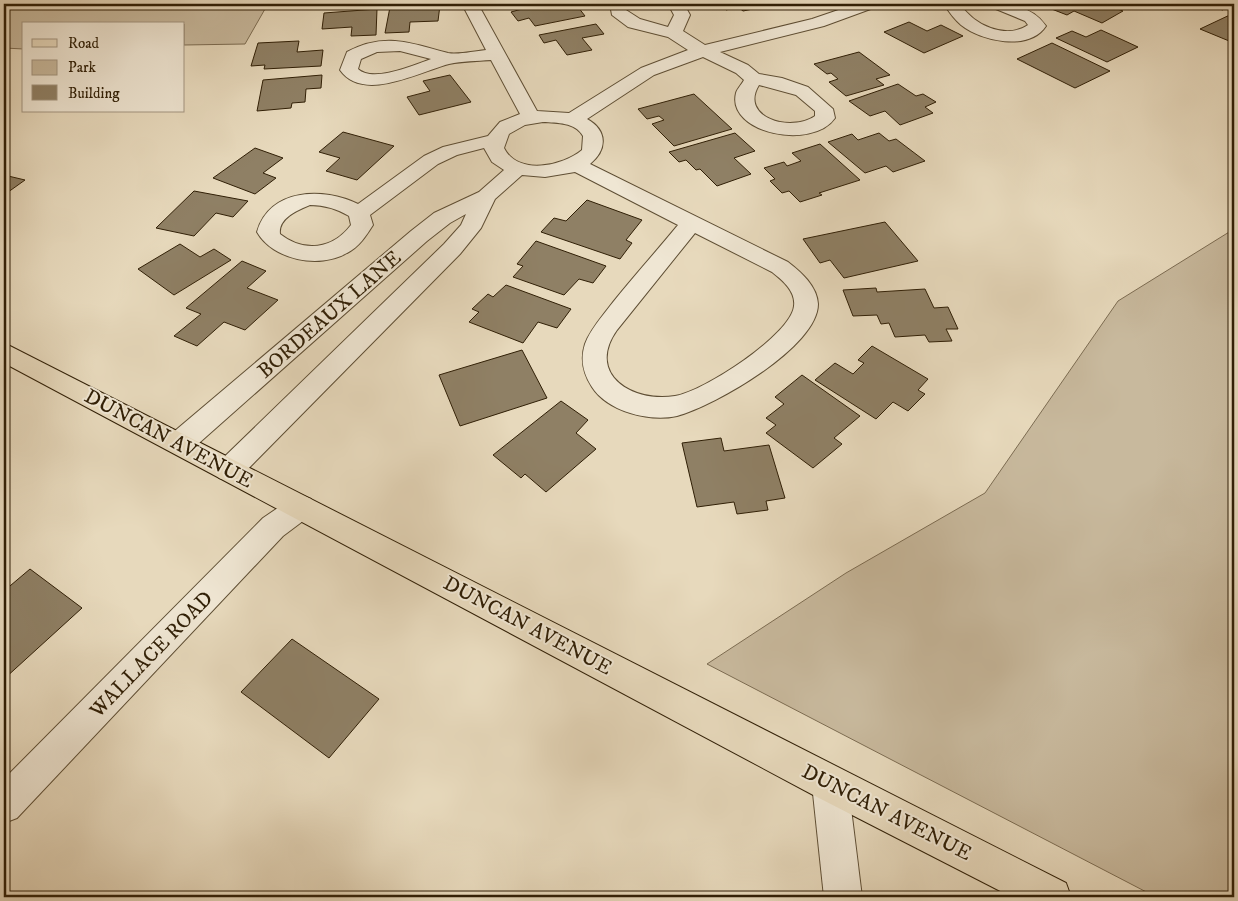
<svg xmlns="http://www.w3.org/2000/svg" width="1238" height="901" font-family="'IM FELL DW Pica',serif">
<style>
.green{fill:#c8b99d;stroke:#7c6c52}
.building{fill:#8f8065;stroke:#301f06}
.lines{fill:none;stroke-linecap:round;stroke-linejoin:round}
.minor-casing{stroke:#5e4e34;stroke-width:2}
.major-casing{stroke:#301f06;stroke-width:2}
.minor{fill:#efe6d3;fill-rule:evenodd}
.major{fill:#e7d9bc;fill-rule:evenodd}
.labels{text-anchor:middle;stroke-width:4;stroke-linejoin:round;paint-order:stroke}
.street-label{font-size:21px;fill:#301f06;stroke:#efe6d3}
</style>
<rect width="100%" height="100%" fill="#e7d9bc"/>
<filter id="stains"><feTurbulence type="fractalNoise" baseFrequency=".004" numOctaves="4"/><feColorMatrix values="0 0 0 0 .2 0 0 0 0 .09 0 0 0 0 .02 0 0 0 .5 -.17"/></filter>
<radialGradient id="worn" r=".72"><stop offset=".6" stop-color="#630" stop-opacity="0"/><stop offset="1" stop-color="#630" stop-opacity=".3"/></radialGradient>
<g class="green">
<polygon points="10,4 333,4 320,7 265,9 245,44 184,45 184,24 24,24 24,49 4,48 4,9"/>
<polygon points="1234,229 1234,897 1156,897 707,664 846,573 985,493 1118,301"/>
</g>
<g class="building">
<polygon points="518,4 566,4 571,9 578,7 585,16 535,26 529,18 518,21 511,12 522,9"/>
<polygon points="720,4 765,4 768,6 743,11 738,7 726,10"/>
<polygon points="1057,4 1104,4 1123,11 1102,23 1074,11 1067,15 1049,8"/>
<polygon points="1198,4 1226,4 1223,10"/>
<polygon points="440,5 438,21 410,22 409,32 385,33 390,7"/>
<polygon points="377,9 376,35 351,36 352,27 322,29 324,13"/>
<polygon points="1234,13 1234,43 1200,29"/>
<polygon points="909,22 927,31 941,25 963,36 924,53 884,32"/>
<polygon points="596,24 604,34 582,38 592,50 567,55 556,40 544,43 539,35"/>
<polygon points="1101,30 1138,47 1107,62 1056,38 1072,31 1086,37"/>
<polygon points="299,41 297,52 323,50 321,66 264,69 265,65 251,66 258,43"/>
<polygon points="1052,43 1110,71 1075,88 1017,59"/>
<polygon points="859,52 890,75 876,79 884,85 846,96 829,82 838,79 831,73 827,74 814,64"/>
<polygon points="322,75 321,88 306,89 305,102 292,103 291,108 257,111 263,80"/>
<polygon points="450,75 471,102 419,115 407,97 430,91 423,81"/>
<polygon points="898,84 916,96 923,94 936,102 925,107 933,113 900,125 885,111 870,116 849,101"/>
<polygon points="694,94 732,129 674,146 652,124 664,120 659,116 647,119 638,109"/>
<polygon points="343,132 394,146 357,180 326,171 340,158 319,152"/>
<polygon points="735,133 755,151 734,158 751,174 717,186 700,169 696,170 686,160 679,162 669,152"/>
<polygon points="879,133 889,141 896,139 925,161 893,172 886,166 865,173 828,142 852,134 858,140"/>
<polygon points="820,144 860,180 819,193 822,195 800,202 789,191 782,193 770,181 775,179 764,168 784,162 787,166 801,161 792,153"/>
<polygon points="255,148 283,158 263,173 276,178 255,194 213,178"/>
<polygon points="4,175 25,180 4,195"/>
<polygon points="194,191 248,201 233,217 216,213 194,236 156,228"/>
<polygon points="587,200 642,220 626,240 632,243 620,259 541,232 554,218 566,221"/>
<polygon points="885,222 918,261 844,278 830,260 820,263 803,239"/>
<polygon points="536,241 606,266 593,283 579,279 564,295 513,277 523,266 517,264"/>
<polygon points="180,244 200,257 214,249 231,260 174,295 138,269"/>
<polygon points="242,261 266,271 247,288 278,300 245,330 224,322 197,346 174,336 201,314 186,308"/>
<polygon points="506,285 571,309 557,328 538,322 523,343 469,322 479,312 472,309 488,294 493,297"/>
<polygon points="876,288 877,292 925,289 934,308 948,307 958,329 946,329 952,341 929,342 925,335 895,337 889,323 881,324 877,315 853,316 843,290"/>
<polygon points="872,346 928,379 918,390 925,394 908,411 893,402 876,419 815,380 835,363 853,374 864,363 858,360"/>
<polygon points="522,350 547,398 460,426 439,375"/>
<polygon points="802,375 860,416 834,438 842,444 813,468 766,433 776,425 766,418 784,404 775,397"/>
<polygon points="561,401 588,420 576,433 596,449 546,492 525,474 521,478 493,455"/>
<polygon points="721,438 724,451 769,445 785,498 766,501 768,510 737,514 734,502 697,507 682,443"/>
<polygon points="30,569 82,608 4,679 4,591"/>
<polygon points="292,639 379,699 329,758 241,692"/>
</g>
<g class="lines">
<g class="minor-casing">
<g id="minor">
<path d="M462 4H478L537 111 569 113 641 68 688 50 668 37 628 27 612 15 610 4H626V10L640 19 668 27 674 15 668 4H684L690 15 683 31 705 45 812 19 856 4H878L876 7 824 26 720 52 748 65 759 74 782 78 808 87 833 109 835 118C812 151 726 133 736 93 737 89 742 84 744 80L736 73 703 57 654 75 587 119C607 130 608 149 590 164L788 262C801 272 817 286 818 304 818 347 714 406 677 416 650 422 608 412 592 387 583 373 580 360 585 344 590 330 601 318 610 306 632 278 656 252 678 225L575 172 545 177 522 175 495 199 481 228 460 254 239 478 229 481 219 478 215 470 219 462 444 244 461 225 466 214 450 223 427 241 190 451 180 454 170 451 166 443 170 435 411 231 434 213 479 192 504 170 492 162 484 148 457 155 438 164 370 215 373 225C366 236 359 247 347 253 319 269 273 260 257 232 269 188 324 187 358 204L424 156 443 147 488 136 500 122 520 114 491 60C477 61 462 61 449 64 419 72 363 103 340 70L347 52C385 32 409 43 448 53 458 55 475 51 486 50ZM400 51 431 59C414 65 373 83 358 69L361 59 377 52ZM759 85 796 95 815 111V116C790 133 739 117 759 85ZM543 122C557 123 575 122 583 136L582 150C563 166 518 176 504 148L509 134 525 125ZM310 205C325 205 337 209 349 216L351 225C333 249 304 253 280 234 278 218 298 210 310 205ZM695 233 772 272C782 280 796 291 794 306 791 335 703 392 675 396 634 403 585 375 617 330Z"/>
<path d="M944 4H960C974 25 1005 40 1028 25L1025 21 991 7 989 4C1011 3 1033 7 1046 26 1029 52 981 41 961 25 954 19 949 12 944 4Z"/>
<polygon points="301,495 311,499 315,507 311,515 283,536 17,818 4,823 4,779 263,518 291,499"/>
<polygon points="830,766 843,771 848,784 862,897 824,897 812,784 817,771"/>
</g>
</g>
<g class="major-casing">
<polygon id="major" points="4,343 1066,883 1071,897 1012,897 817,797 4,363"/>
</g>
<use href="#minor" class="minor"/>
<use href="#major" class="major"/>
</g>
<g class="labels">
<g class="street-label">
<text transform="translate(329 314) rotate(-41)" y="7">BORDEAUX LANE</text>
<text transform="translate(169 438) rotate(28)" y="7">DUNCAN AVENUE</text>
<text transform="translate(528 625) rotate(28)" y="7">DUNCAN AVENUE</text>
<text transform="translate(151 654) rotate(-46)" y="7">WALLACE ROAD</text>
<text transform="translate(887 812) rotate(27)" y="7">DUNCAN AVENUE</text>
</g>
</g>
<rect width="1238" height="901" fill="none" stroke="#e7d9bc" stroke-width="20"/>
<rect x="5" y="5" width="1228" height="891" fill="none" stroke="#301f06" stroke-width="2.5"/>
<rect x="10" y="10" width="1218" height="881" fill="none" stroke="#301f06"/>
<rect x="22" y="22" width="162" height="90" fill="#efe6d3" stroke="#a39681"/>
<rect x="32" y="39" width="25" height="8" fill="#e7d9bc" stroke="#a39681"/>
<text x="68" y="48" font-size="15" fill="#301f06">Road</text>
<rect x="32" y="60" width="25" height="15" fill="#c8b99d" stroke="#a39681"/>
<text x="68" y="72" font-size="15" fill="#301f06">Park</text>
<rect x="32" y="85" width="25" height="15" fill="#8f8065" stroke="#a39681"/>
<text x="68" y="98" font-size="15" fill="#301f06">Building</text>
<rect width="100%" height="100%" filter="url(#stains)"/>
<rect width="100%" height="100%" fill="url(#worn)"/>
</svg>
